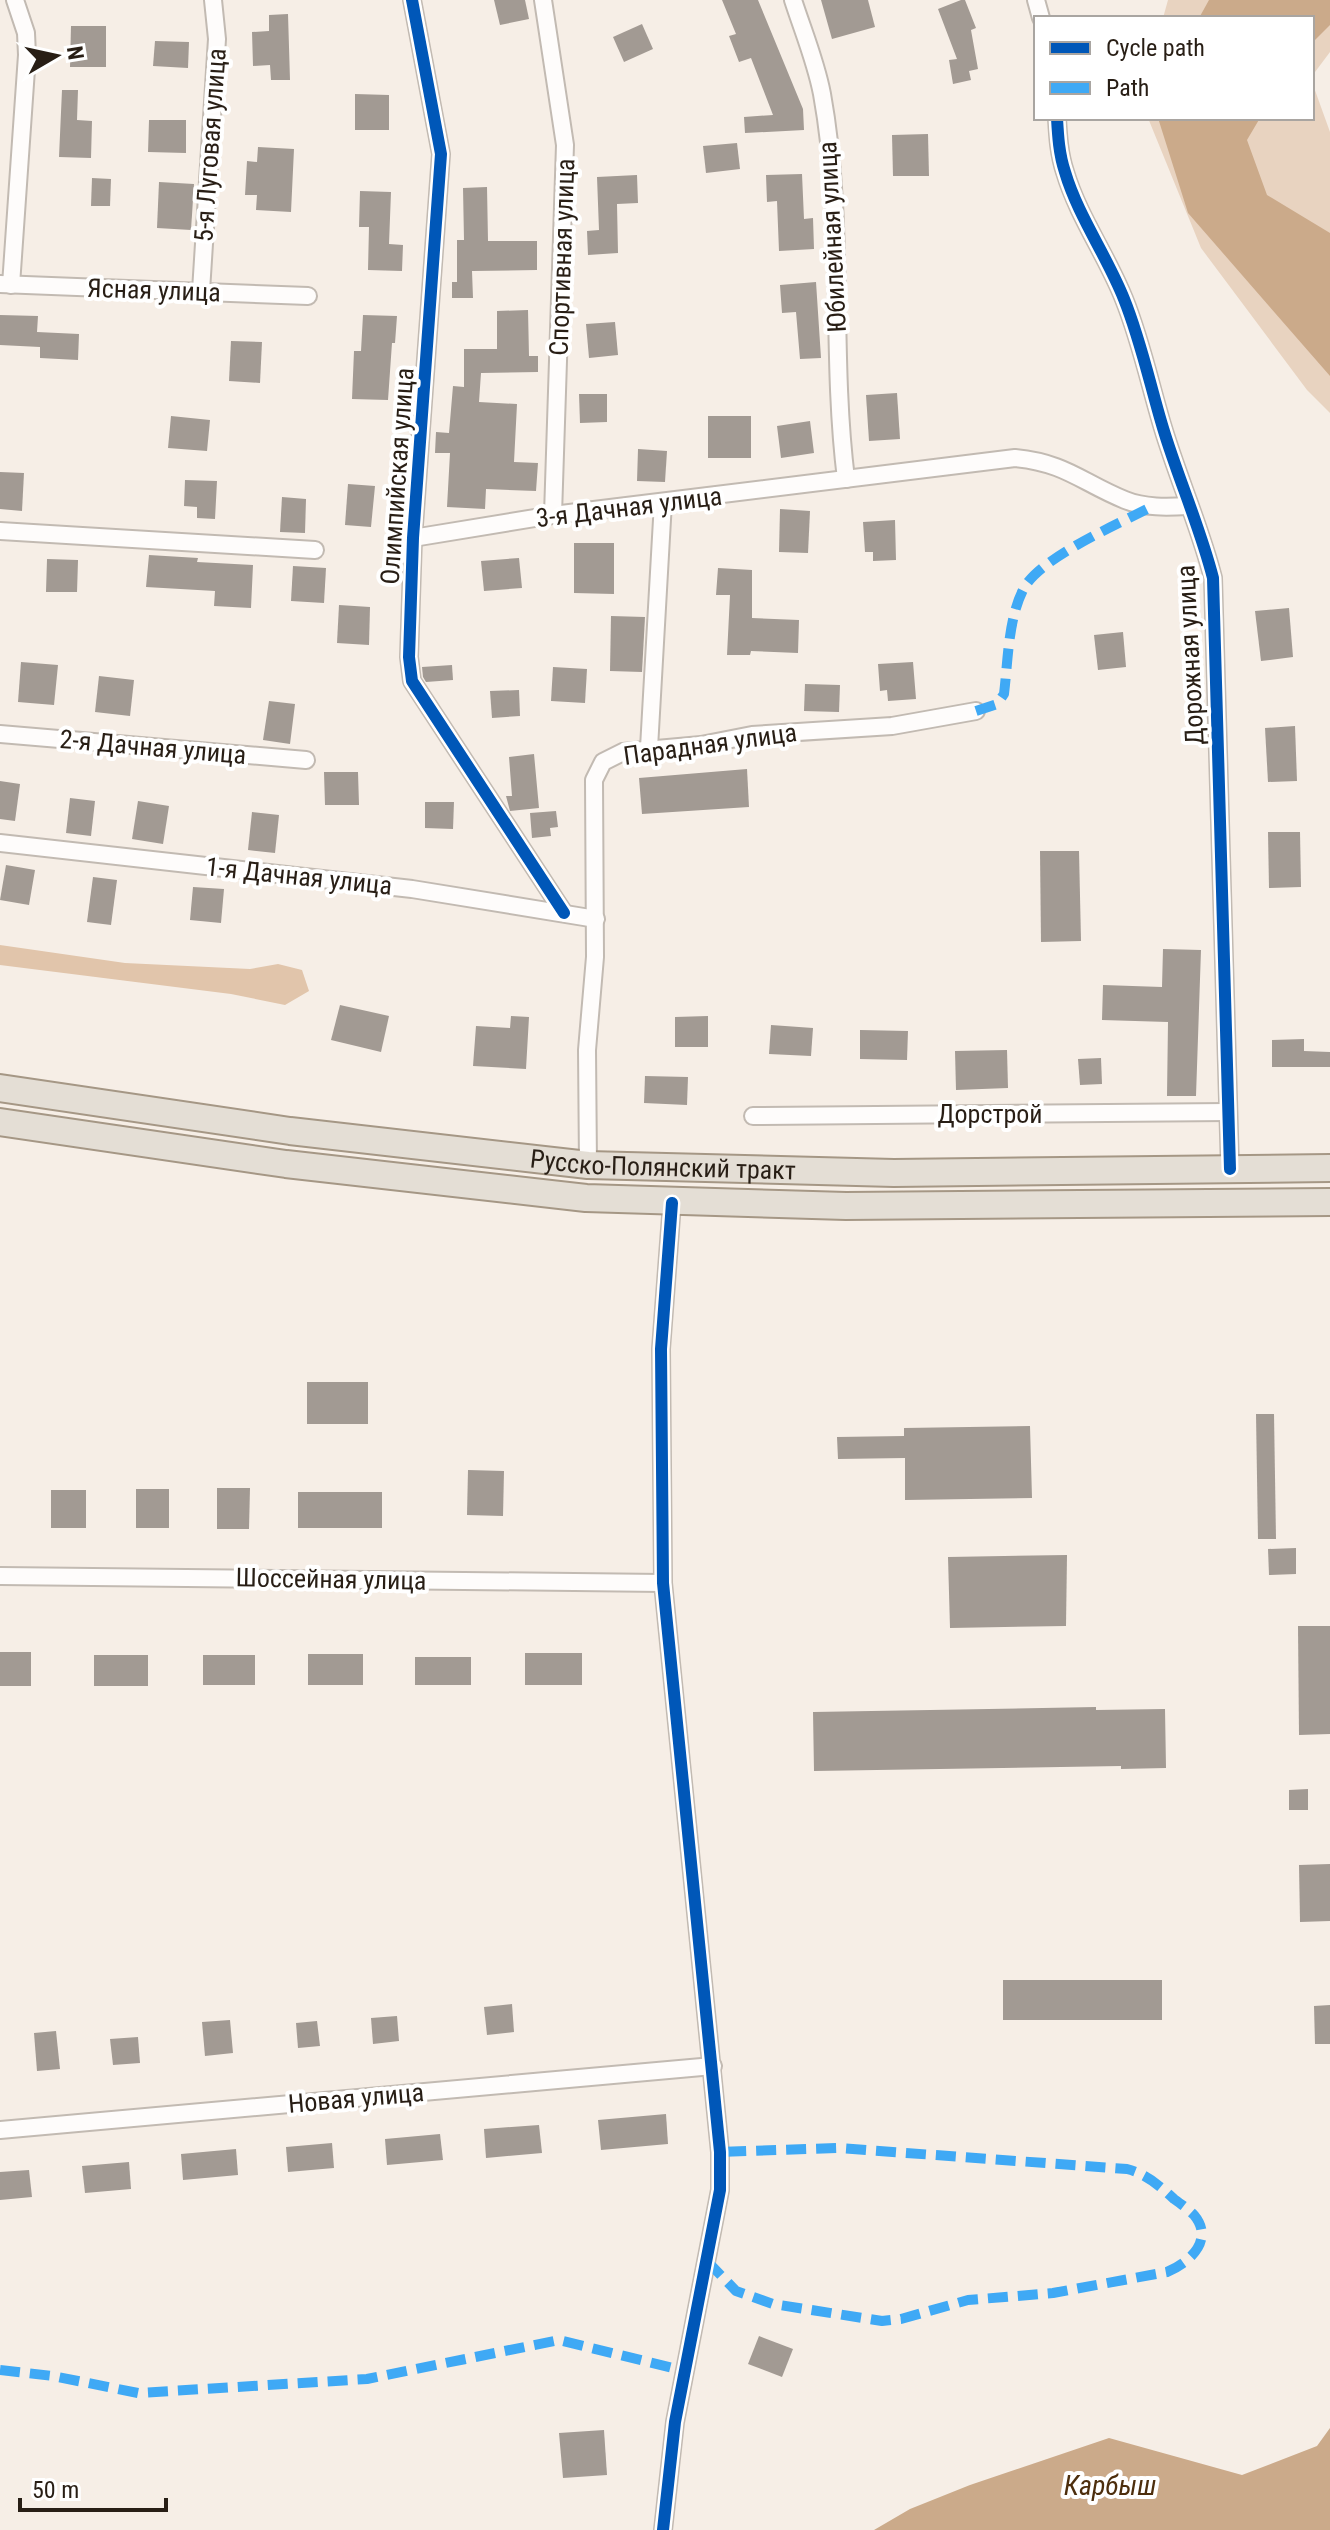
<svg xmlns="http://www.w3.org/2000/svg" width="1330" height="2530" font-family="'Roboto Condensed',sans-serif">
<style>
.green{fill:#e8d3c0}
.forest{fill:#e1c5ab}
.water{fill:#cbaa8a}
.building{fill:#a29a93}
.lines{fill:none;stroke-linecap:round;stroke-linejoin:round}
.street-casing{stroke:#c2bab2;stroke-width:20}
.primary-casing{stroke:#a59785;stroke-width:30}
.street{stroke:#fefcfb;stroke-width:16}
.primary{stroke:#e4ded5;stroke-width:26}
.quiet{stroke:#3fa9f5;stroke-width:10;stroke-dasharray:20 10;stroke-linecap:butt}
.cycleway-casing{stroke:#fff;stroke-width:17}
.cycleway{stroke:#0057b8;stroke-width:12}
.labels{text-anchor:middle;stroke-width:8;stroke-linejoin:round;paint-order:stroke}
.street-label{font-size:26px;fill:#281e15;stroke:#fff}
.water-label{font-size:28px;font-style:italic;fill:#4d2e0d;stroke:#fff}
</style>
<rect width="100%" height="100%" fill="#f6eee6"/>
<g class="green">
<polygon points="1168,0 1330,0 1330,52 1312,76 1312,18 1163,18"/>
<polygon points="1312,82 1330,132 1330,413 1307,390 1201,248 1148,118 1312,118"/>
</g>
<polygon class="forest" points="0,945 125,963 250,969 278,964 302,970 309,991 285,1005 231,994 0,965"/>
<g class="water">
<polygon points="1209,0 1330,0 1330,25 1312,43 1312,18 1199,18"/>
<polygon points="1158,118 1260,118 1247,140 1267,195 1330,233 1330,376 1188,213"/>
<polygon points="1330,2428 1330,2530 874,2530 910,2509 970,2485 1109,2438 1242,2475 1317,2446"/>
</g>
<g class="building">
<polygon points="494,0 525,0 529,19 500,25"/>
<polygon points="722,0 758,0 803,109 804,130 745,133 744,117 773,115 751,58 739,62 729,36 736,34"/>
<polygon points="821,0 868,0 875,27 832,39"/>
<polygon points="961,0 965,0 976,28 971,30 978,69 969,71 971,80 953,84 949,60 957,59 938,9"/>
<polygon points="288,14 290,80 271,80 270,65 253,66 252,32 269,31 269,15"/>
<polygon points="642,24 653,49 624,62 613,37"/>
<polygon points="71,26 106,26 106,67 70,67"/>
<polygon points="155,41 189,42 188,68 153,66"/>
<polygon points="62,90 78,90 77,120 92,121 91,158 59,157"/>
<polygon points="355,94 389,95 389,130 355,130"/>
<polygon points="149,120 186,120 186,153 148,152"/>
<polygon points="928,134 929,176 893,176 892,135"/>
<polygon points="737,143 740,169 706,173 703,146"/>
<polygon points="258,147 294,149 291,212 256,210 257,195 245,195 247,161 257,162"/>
<polygon points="802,174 804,219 813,218 814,249 779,251 777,201 767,202 766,175"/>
<polygon points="637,175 638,203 617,204 618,253 588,255 587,231 599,230 597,177"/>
<polygon points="92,178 111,179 110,206 91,206"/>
<polygon points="159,182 194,184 191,230 157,228"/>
<polygon points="487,187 488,241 537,241 537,270 472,271 473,298 452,298 452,282 457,282 457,240 464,240 463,188"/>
<polygon points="360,191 391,192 389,244 403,245 402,271 368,270 369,227 359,227"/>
<polygon points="816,282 821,358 800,359 796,312 782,313 780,285"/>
<polygon points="528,310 529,356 538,356 538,372 481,373 479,402 517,404 514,462 538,463 536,491 486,489 485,509 447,507 450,453 435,453 436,432 449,433 453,386 464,387 464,349 497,349 497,311"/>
<polygon points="0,315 38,316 37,332 79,334 78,360 40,358 40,347 0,345"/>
<polygon points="363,315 397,316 395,343 392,343 388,400 352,399 354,351 361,351"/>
<polygon points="615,322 618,355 589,358 586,324"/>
<polygon points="231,341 262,342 260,383 229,381"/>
<polygon points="897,393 900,439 869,441 866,395"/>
<polygon points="579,394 607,394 607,422 580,423"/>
<polygon points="171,416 210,420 207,451 168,448"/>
<rect x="708" y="416" width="43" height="42"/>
<polygon points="810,421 814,453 781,458 777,426"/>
<polygon points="638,449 667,451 665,482 637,481"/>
<polygon points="0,472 24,473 22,511 0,509"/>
<polygon points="185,480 217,481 215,519 197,518 197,507 184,506"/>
<polygon points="348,484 375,486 371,527 345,525"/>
<polygon points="282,497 306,499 305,533 280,532"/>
<polygon points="780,509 810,511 808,553 779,552"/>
<polygon points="895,520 896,560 873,561 873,552 865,552 863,522"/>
<polygon points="574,543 614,543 614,594 574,593"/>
<polygon points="149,555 198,558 197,562 253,565 251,608 214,606 215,591 146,587"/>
<polygon points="519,558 522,588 484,591 481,561"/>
<polygon points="47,559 78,560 77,592 46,592"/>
<polygon points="293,566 326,568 324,603 291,601"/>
<polygon points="718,568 752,570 752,618 799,620 798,653 751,651 750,655 727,655 730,595 716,595"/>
<polygon points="339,605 370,607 369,645 337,643"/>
<polygon points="1289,608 1293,657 1261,661 1255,611"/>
<polygon points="611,616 645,617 642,672 610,671"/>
<polygon points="1123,632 1126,667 1098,670 1094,635"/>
<polygon points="21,662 58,665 54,705 18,702"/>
<polygon points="913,662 916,699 888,701 887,690 880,691 878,664"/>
<polygon points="452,665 453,680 426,682 423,677 422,667"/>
<polygon points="553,667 587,669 585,703 551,701"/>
<polygon points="99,676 134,680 130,716 95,712"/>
<polygon points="805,684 840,685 839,712 804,711"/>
<polygon points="519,690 520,716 492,718 490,691"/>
<polygon points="269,701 295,704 290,744 263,740"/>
<polygon points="1295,726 1297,781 1268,782 1265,728"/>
<polygon points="534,754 539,808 510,811 506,796 512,796 509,757"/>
<polygon points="747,769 749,807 642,814 639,778"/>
<polygon points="324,772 358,772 359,805 325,805"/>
<polygon points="0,781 20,784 15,821 0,819"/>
<polygon points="70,798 95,801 91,836 66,833"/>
<polygon points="138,801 169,806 163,844 132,839"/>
<polygon points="425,802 454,802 453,829 425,828"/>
<polygon points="556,811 558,827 550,828 551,836 532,838 530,813"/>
<polygon points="252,812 279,815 275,853 248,850"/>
<polygon points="1268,832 1300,832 1301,887 1269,888"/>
<polygon points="1040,851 1079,851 1081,941 1041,942"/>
<polygon points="6,865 35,870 29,905 0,900"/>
<polygon points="93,877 117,880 111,925 87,922"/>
<polygon points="193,887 224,889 221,923 190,920"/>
<polygon points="1163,949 1201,950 1196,1096 1167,1096 1168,1022 1102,1020 1103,985 1162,987"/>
<polygon points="340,1005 389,1016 381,1052 331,1040"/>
<polygon points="511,1016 529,1017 526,1069 473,1066 476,1026 510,1028"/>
<polygon points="708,1016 708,1047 675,1047 675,1017"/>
<polygon points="771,1025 813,1028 811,1056 769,1054"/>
<polygon points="860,1030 908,1031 907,1060 860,1059"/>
<polygon points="1304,1039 1304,1051 1330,1052 1330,1067 1272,1067 1272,1040"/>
<polygon points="1007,1050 1008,1088 956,1090 955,1051"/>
<polygon points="1101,1058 1102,1084 1080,1085 1078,1059"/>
<polygon points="645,1076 688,1077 687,1105 644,1103"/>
<rect x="307" y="1382" width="61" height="42"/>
<polygon points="1256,1414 1274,1414 1276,1539 1258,1539"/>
<polygon points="1030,1426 1032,1498 905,1500 905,1458 838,1459 837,1437 904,1436 904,1428"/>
<polygon points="468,1470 504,1471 503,1516 467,1515"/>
<polygon points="217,1488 250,1488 249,1529 217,1529"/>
<rect x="136" y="1489" width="33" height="39"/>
<rect x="51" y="1490" width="35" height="38"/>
<rect x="298" y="1492" width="84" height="36"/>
<polygon points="1296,1548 1296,1574 1269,1575 1268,1549"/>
<polygon points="1067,1555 1066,1626 950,1628 948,1557"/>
<polygon points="1298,1626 1330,1626 1330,1734 1299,1735"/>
<rect x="0" y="1652" width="31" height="34"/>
<rect x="525" y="1653" width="57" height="32"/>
<rect x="308" y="1654" width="55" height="31"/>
<rect x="94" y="1655" width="54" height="31"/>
<rect x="203" y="1655" width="52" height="30"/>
<rect x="415" y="1657" width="56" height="28"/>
<polygon points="1096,1707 1096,1710 1165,1709 1166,1768 1121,1769 1121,1766 814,1771 813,1712"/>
<polygon points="1308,1789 1308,1810 1289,1810 1289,1790"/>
<polygon points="1330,1864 1330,1921 1300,1922 1299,1865"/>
<rect x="1003" y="1980" width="159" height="40"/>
<polygon points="512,2004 514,2032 487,2035 484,2007"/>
<polygon points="1330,2005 1330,2044 1315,2044 1314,2006"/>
<polygon points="397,2016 399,2041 373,2044 371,2018"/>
<polygon points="230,2020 233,2053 205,2056 202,2022"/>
<polygon points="317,2021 320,2046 298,2048 296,2023"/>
<polygon points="56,2031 60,2069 37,2071 34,2033"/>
<polygon points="138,2037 140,2063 113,2065 110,2039"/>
<polygon points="666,2114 668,2144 601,2150 598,2120"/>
<polygon points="539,2125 542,2153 486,2158 484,2129"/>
<polygon points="440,2134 443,2160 387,2165 385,2139"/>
<polygon points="332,2143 334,2168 288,2172 286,2147"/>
<polygon points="236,2149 238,2175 183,2180 181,2154"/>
<polygon points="129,2162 131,2189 85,2193 82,2166"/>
<polygon points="29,2170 32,2197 0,2200 0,2172"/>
<polygon points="759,2336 793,2349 782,2377 748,2364"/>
<polygon points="604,2430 607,2475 563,2478 559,2433"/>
</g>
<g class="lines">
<g class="street-casing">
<g id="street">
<polyline points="412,0 441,154 413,538 409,657 412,681 564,913"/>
<polyline points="543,0 565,145 553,515"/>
<path d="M793 0C803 31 816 62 822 94 845 220 830 351 846 479"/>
<polyline points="1036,0 1041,18"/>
<path d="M1057 118C1058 136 1059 154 1065 172 1078 216 1107 256 1124 299 1141 341 1150 385 1163 428 1178 478 1200 527 1213 578L1230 1169"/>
<polyline points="0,284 308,296"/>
<polyline points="11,285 27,55 26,33 15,0"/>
<polyline points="201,291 217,39 213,0"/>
<polyline points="0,531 315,550"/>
<path d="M413 538 553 515 1015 458C1066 463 1081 482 1125 500 1144 508 1168 507 1188 506"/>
<polyline points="0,734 306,760"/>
<polyline points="649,748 663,502"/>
<polyline points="0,843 412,889 596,919"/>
<polyline points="753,1116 1228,1112"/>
<polyline points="588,1165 587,1050 595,957 594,780 603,762 623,752 701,745 752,735 892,726 976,711"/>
<polyline points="0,1576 663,1583"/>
<polyline points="0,2130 713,2066"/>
<polyline points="663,2530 675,2422 720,2190 720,2152 663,1583 661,1349 672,1203"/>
</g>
</g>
<g class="primary-casing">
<g id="primary">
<path id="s1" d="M0 1088 290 1131 588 1165 894 1173 1330 1168"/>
<polyline points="0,1122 286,1164 586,1198 846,1206 1330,1202"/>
</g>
</g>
<use href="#street" class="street"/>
<use href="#primary" class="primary"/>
<g class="quiet">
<path d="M976 711 997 704 1004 694C1008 661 1008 620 1023 590 1038 558 1121 523 1153 506"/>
<path d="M707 2261 736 2291 773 2304 882 2321 901 2319 968 2300 1053 2293 1167 2272C1189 2263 1215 2240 1194 2215 1188 2209 1181 2204 1174 2199 1159 2185 1146 2174 1127 2169L838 2148 720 2152"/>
<polyline points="0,2370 53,2376 138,2393 367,2379 559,2340 685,2371"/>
</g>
<g class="cycleway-casing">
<g id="cycleway">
<polyline points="412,0 441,154 413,538 409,657 412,681 564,913"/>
<path d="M1057 118C1058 136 1059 154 1065 172 1078 216 1107 256 1124 299 1141 341 1150 385 1163 428 1178 478 1200 527 1213 578L1230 1169"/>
<polyline points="663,2530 675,2422 720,2190 720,2152 663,1583 661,1349 672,1203"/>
</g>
</g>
<use href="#cycleway" class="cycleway"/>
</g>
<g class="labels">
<g class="street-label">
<text transform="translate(210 145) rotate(-86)" y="9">5-я Луговая улица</text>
<text transform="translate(832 237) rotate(-93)" y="9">Юбилейная улица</text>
<text transform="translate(562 257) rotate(-88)" y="9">Спортивная улица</text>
<text transform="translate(154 290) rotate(2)" y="9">Ясная улица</text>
<text transform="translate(397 476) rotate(-86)" y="9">Олимпийская улица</text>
<text transform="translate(629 507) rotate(-7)" y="9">3-я Дачная улица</text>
<text transform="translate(1190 655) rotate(-93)" y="9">Дорожная улица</text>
<text transform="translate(710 744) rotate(-8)" y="9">Парадная улица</text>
<text transform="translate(153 747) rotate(5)" y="9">2-я Дачная улица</text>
<text transform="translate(299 876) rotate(6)" y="9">1-я Дачная улица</text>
<text x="990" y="1123">Дорстрой</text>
<text dy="9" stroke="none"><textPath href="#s1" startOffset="668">Русско-Полянский тракт</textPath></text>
<text transform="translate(331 1579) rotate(1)" y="9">Шоссейная улица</text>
<text transform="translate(356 2098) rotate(-5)" y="9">Новая улица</text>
</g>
<g class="water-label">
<text x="1110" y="2495">Карбыш</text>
</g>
</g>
<rect x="1034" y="16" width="280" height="104" fill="#ffffff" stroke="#a9a5a1" stroke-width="2"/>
<rect x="1050" y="42" width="40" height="12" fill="#0057b8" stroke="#a9a5a1" stroke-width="2"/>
<text x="1106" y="56" font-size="24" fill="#281e15">Cycle path</text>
<rect x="1050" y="82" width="40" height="12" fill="#3fa9f5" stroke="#a9a5a1" stroke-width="2"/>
<text x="1106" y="96" font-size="24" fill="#281e15">Path</text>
<g transform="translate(56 56) rotate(81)" stroke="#ffffff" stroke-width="6" paint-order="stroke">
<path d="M0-6L14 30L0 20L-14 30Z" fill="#281e15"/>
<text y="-12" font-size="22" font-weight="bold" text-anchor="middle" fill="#281e15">N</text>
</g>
<path d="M20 2498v12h146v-12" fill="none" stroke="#281e15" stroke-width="4"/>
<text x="32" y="2498" font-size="24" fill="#281e15" stroke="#ffffff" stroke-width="6" paint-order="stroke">50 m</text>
</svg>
